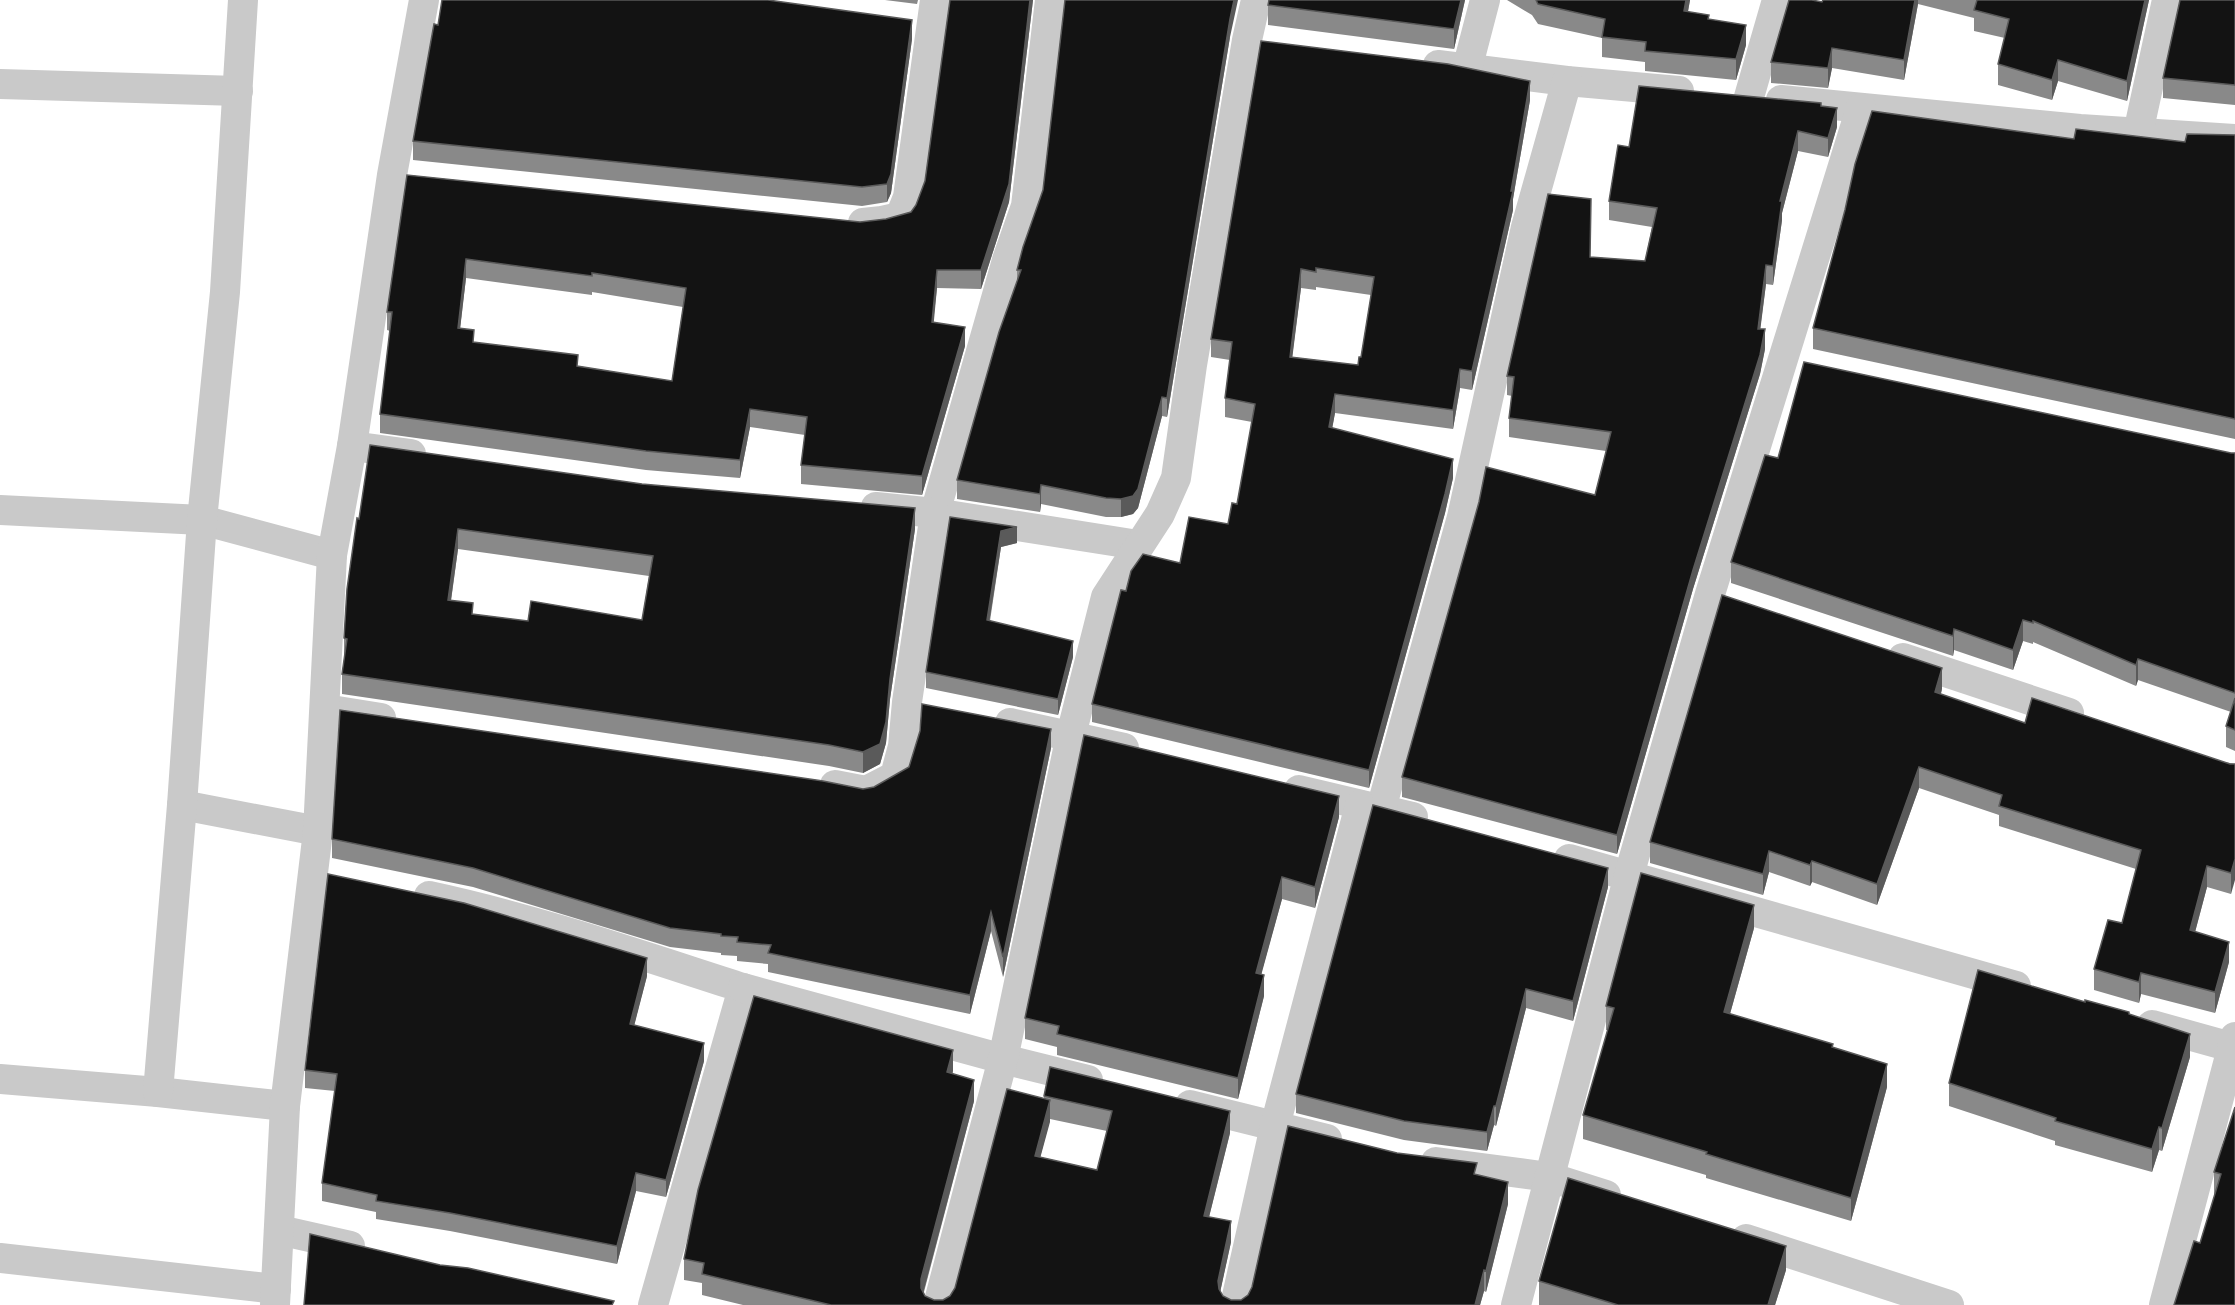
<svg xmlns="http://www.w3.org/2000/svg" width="2235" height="1305" font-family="Helvetica,sans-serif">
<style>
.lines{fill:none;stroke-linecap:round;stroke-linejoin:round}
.street{stroke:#c9c9c9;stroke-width:30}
.wall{fill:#898989;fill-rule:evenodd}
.shaded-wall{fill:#5a5a5a}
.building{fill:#131313;stroke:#5a5a5a;stroke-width:1.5;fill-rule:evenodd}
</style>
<rect width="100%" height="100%" fill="#fff"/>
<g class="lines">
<g class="street">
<polyline points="1050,0 1026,206 1007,260 935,513 1138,545"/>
<polyline points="1438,65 1567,81 1679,91"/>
<polyline points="1467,69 1485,0"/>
<polyline points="0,84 238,91"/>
<polyline points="1749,97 1777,0"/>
<polyline points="1781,100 2080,129 2235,139"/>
<polyline points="2138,133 2167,0"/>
<polyline points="863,223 882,221 900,217 908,197 935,0"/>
<polyline points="352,446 411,454"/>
<polyline points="0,510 202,520 332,555"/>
<polyline points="1903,658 2069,713"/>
<polyline points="325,709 381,718"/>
<polyline points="1010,723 1124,748"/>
<polyline points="835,785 866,791 895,776 903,746 907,702 935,513 876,507"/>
<polyline points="1299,790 1413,817"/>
<polyline points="182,805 318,831"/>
<polyline points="1381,809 1462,517 1526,227 1567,81"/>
<polyline points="1569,859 2016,986"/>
<path d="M429 896C536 919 640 955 743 988L653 1305"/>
<polyline points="743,988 1003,1059 1088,1080"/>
<polyline points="2152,1025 2235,1048"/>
<polyline points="0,1079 158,1092 285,1106"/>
<polyline points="158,1092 182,805 202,520 225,292 243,0"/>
<polyline points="1190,1105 1327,1139"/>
<polyline points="1436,1162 1549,1177 1606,1195"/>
<polyline points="279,1230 350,1246"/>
<polyline points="1746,1239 1949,1305"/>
<polyline points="0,1258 276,1289"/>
<polyline points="275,1305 285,1106 318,831 332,555 352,446 392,175 424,0"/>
<polyline points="938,1305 1003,1059 1071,735 1106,597 1160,514 1176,478 1192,365 1247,40 1256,0"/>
<polyline points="1235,1305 1275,1126 1360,805"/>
<polyline points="1516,1305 1629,875 1710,594 1861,108"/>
<polyline points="2164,1305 2235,1037"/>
</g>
</g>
<g class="wall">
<polygon points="885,0 918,0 917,4"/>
<path d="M950 0H1033L1009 202 981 289 937 288 933 323 965 346 922 495 801 484V465L805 435 750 427 740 478 646 470 380 433V414L390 331 387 330V312L407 175 860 222 886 219 911 212 916 205 925 181ZM466 278 592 295V292L683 307 672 381 578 366 474 342 460 328Z"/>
<polygon points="1269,0 1465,0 1454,49 1268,25 1268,5"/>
<polygon points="1507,0 1690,0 1688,12 1709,19 1746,45 1736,80 1645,71 1645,62 1602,57 1602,38 1538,24 1532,15"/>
<polygon points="1823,0 2149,0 2127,101 2058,81 2052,100 1998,85 1998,64 2005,38 1974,31 1974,18 1918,4 1904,80 1832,68 1828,88 1771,83 1771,62 1822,2"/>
<polygon points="2235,0 2235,105 2163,98 2163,78"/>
<polygon points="1230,37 1167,417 1162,416 1138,508 1133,514 1121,517 1106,517 1041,504 1040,512 957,499 957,480 1017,282 1017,270 1043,190"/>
<polygon points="912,39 891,193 887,202 862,206 413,160 413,141"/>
<path d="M1261 41 1530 100 1516 181 1513 199V210L1472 390 1460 388 1453 429 1335 413 1332 428 1453 478 1445 513 1369 788 1092 722V704L1126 591 1180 563 1228 524 1237 504 1252 422 1225 417V398L1230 360 1211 357V339ZM1316 287 1371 295 1361 357 1358 365 1292 357 1301 288 1316 290Z"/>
<polygon points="1821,106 1837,127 1828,157 1798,151 1782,213 1782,220 1773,285 1766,284 1760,329 1765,349 1760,374 1693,589 1617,854 1402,797 1402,777 1595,495 1606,451 1509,437 1509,418 1512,396 1507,395 1507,376 1591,219 1590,257 1645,261 1652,227 1609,220 1609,201 1629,147"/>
<polygon points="2235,135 2235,439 1813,349 1813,328 2074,139 2185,142"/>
<polygon points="2231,453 2235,453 2235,751 2226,747 2226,726 2231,712 2138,680 2136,686 2033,642 2033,644 2023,641 2013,670 1954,650 1953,656 1731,583 1731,562 1778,458"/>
<polygon points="950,517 1017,543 1001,547 990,621 1073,657 1058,715 926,688 926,672"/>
<path d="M357 518 915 529 890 699 886 743 880 764 863 773 829 766 342 694V674L344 659V638ZM458 549 649 576 642 620 528 621 473 614 451 601Z"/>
<polygon points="1942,689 1941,694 2025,723 2235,764 2231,894 2207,887 2195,932 2229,962 2215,1013 2141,994 2139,1003 2094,990 2094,969 2122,923 2136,869 1999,826 1999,815 1919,788 1877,905 1812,882 1810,886 1769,872 1763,895 1650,863 1650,842"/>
<polygon points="1051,748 1003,977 991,931 970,1014 768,972 768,964 737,961 737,956 721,955 721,953 670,947 473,887 332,858 332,839 863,789 874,787"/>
<polygon points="1339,817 1315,908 1282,899 1261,974 1264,996 1238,1099 1057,1055 1057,1047 1025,1039 1025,1018"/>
<polygon points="1608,887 1573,1021 1526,1008 1496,1126 1494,1125 1487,1151 1404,1140 1296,1113 1296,1094"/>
<polygon points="1754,928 1730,1014 1833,1047 1887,1087 1851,1221 1706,1178 1706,1175 1583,1139 1583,1115 1608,1030 1606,1030 1606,1006"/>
<polygon points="647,976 634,1025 704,1061 666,1197 636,1191 617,1264 450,1231 376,1219 376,1212 322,1201 322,1183 335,1091 305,1088 305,1070"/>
<polygon points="2085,1002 2129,1014 2190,1057 2162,1151 2159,1150 2152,1172 2055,1145 2055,1141 1949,1106 1949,1083"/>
<path d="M953 1071 952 1074 974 1101 924 1292 925 1296 934 1300H943L950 1296 955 1288 1044 1099V1096L1230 1133 1209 1217 1231 1242 1220 1292 1223 1296 1231 1300H1241L1477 1174 1508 1204 1486 1292 1484 1291 1480 1305H743L702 1295V1283L684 1280V1259ZM1050 1119 1107 1131 1097 1170 1040 1157Z"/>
<polygon points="2235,1107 2235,1305 2214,1194 2214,1172"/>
<polygon points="1786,1270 1775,1305 1539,1305 1539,1281"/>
</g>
<g class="shaded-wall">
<polygon points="1030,0 1033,0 1009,202 981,289 981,270"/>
<polygon points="1234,0 1238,0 1230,37 1167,417 1167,398 1230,19"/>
<polygon points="1461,0 1465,0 1454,49 1454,29"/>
<polygon points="1686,0 1690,0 1684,32 1684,11"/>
<polygon points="1915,0 1918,0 1918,4 1904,80 1904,60"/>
<polygon points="2145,0 2149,0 2127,101 2127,81"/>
<polygon points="912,20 912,39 891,193 887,202 887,184"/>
<polygon points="1746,25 1746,45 1736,80 1736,59"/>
<polygon points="1832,48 1832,68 1828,88 1828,68"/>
<polygon points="2058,60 2058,81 2052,100 2052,80"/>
<polygon points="1530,81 1530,100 1516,181 1513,199 1513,210 1472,390 1472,371 1511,191"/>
<polygon points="1837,108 1837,127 1828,157 1828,138"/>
<polygon points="1798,131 1798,151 1782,213 1782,220 1773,285 1773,266 1780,201"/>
<polygon points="466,259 466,278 458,347 458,328"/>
<polygon points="1766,265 1766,284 1758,348 1758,329"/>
<polygon points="1301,269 1301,288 1290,376 1290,357"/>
<polygon points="937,270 937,288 932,341 932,322"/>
<polygon points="965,327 965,346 922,495 922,476"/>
<polygon points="1765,329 1765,349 1760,374 1693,589 1617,854 1617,835 1693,570"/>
<polygon points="1460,369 1460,388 1453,429 1453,410"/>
<polygon points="1335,394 1335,413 1329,446 1329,427"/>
<polygon points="1162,397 1162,416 1138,508 1133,514 1121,517 1121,499"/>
<polygon points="750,409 750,427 740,478 740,460"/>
<polygon points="1453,459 1453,478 1445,513 1369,788 1369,770"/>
<polygon points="1041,485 1041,504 1040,512 1040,494"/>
<polygon points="915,508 915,529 890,699 886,743 880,764 863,773 863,752 890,679"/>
<polygon points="1017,527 1017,543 1001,547 987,636 987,620 1001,531"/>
<polygon points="458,529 458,549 448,621 448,600"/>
<polygon points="2023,620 2023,641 2013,670 2013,650"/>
<polygon points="1954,629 1954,650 1953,656 1953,636"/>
<polygon points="1073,641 1073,657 1058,715 1058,699"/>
<polygon points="2138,659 2138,680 2136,686 2136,665"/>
<polygon points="1942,668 1942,689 1935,713 1935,692"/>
<polygon points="1051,729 1051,748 1003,977 1003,957"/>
<polygon points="1919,767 1919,788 1877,905 1877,884"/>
<polygon points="1339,796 1339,817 1315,908 1315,887"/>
<polygon points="1769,851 1769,872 1763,895 1763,874"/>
<polygon points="2235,859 2235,880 2231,894 2231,873"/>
<polygon points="1812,861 1812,882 1810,886 1810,865"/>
<polygon points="2207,866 2207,887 2190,951 2190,930"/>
<polygon points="1608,868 1608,887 1573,1021 1573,1001"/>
<polygon points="1282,877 1282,899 1256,994 1256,973"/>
<polygon points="1754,905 1754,928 1724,1035 1724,1012"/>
<polygon points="991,912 991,931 970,1014 970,995"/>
<polygon points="2229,942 2229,962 2215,1013 2215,992"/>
<polygon points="647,958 647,976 630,1042 630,1024"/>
<polygon points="2141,973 2141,994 2139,1003 2139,982"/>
<polygon points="1264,975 1264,996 1238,1099 1238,1078"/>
<polygon points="1526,989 1526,1008 1496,1126 1496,1106"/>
<polygon points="2190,1034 2190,1057 2162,1151 2162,1128"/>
<polygon points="704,1043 704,1061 666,1197 666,1180"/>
<polygon points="953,1050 953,1071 947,1094 947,1072"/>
<polygon points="1887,1064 1887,1087 1851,1221 1851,1198"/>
<polygon points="974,1080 974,1101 921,1301 921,1279"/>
<polygon points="1050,1100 1050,1122 1035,1177 1035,1156"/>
<polygon points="1494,1106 1494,1125 1487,1151 1487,1132"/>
<polygon points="1230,1111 1230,1133 1204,1237 1204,1216"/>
<polygon points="2159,1127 2159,1150 2152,1172 2152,1149"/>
<polygon points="636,1173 636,1191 617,1264 617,1246"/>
<polygon points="1508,1182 1508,1204 1486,1292 1486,1271"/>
<polygon points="1231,1221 1231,1242 1218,1302 1218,1281"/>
<polygon points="1786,1246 1786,1270 1775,1305 1768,1305"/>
<polygon points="1484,1270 1484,1291 1480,1305 1475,1305"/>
</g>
<g class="building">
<polygon points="442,0 768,0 912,20 891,174 887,184 862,187 413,141 434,24 438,25"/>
<path d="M950 0H1030L1009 184 981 270H937L932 322 965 327 922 476 801 465 807 417 750 409 740 460 646 451 380 414 392 312H387L407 175 860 222 886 219 911 212 916 205 925 181ZM466 259 592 276V273L686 288 672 381 577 366 578 355 473 342 474 330 458 328Z"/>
<polygon points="1065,0 1234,0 1230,19 1167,398 1162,397 1138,489 1133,496 1121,499 1106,498 1041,485 1040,494 957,480 999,332 1021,270 1017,270 1023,247 1043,190"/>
<polygon points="1269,0 1461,0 1454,29 1268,5"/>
<polygon points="1536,0 1686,0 1684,11 1709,15 1708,19 1746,25 1736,59 1645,51 1646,42 1602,37 1605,19 1538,4"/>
<polygon points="1789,0 1812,0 1822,2 1823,0 1915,0 1904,60 1832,48 1828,68 1771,62"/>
<polygon points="1977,0 2145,0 2127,81 2058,60 2052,80 1998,64 2009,19 1974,10"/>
<polygon points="2180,0 2235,0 2235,85 2163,78"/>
<path d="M1261 41 1448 64 1530 81 1516 163 1511 191H1513L1472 371 1460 369 1453 410 1335 394 1329 427 1453 459 1445 494 1369 770 1092 704 1121 590 1126 591 1131 571 1143 554 1180 563 1189 517 1228 524 1232 503 1237 504 1255 404 1225 398 1232 342 1211 339ZM1316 268 1374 277 1361 357H1359L1358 365 1290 357 1301 269 1316 272Z"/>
<polygon points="1639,86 1821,103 1821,106 1837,108 1828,138 1798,131 1780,201 1782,201 1773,266 1766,265 1758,329 1765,329 1760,355 1693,570 1617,835 1402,777 1479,502 1486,467 1595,495 1611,432 1509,418 1514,377 1507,376 1548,194 1591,199 1590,257 1645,261 1657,208 1609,201 1618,145 1629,147"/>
<polygon points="1872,111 2074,139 2076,129 2185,142 2187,134 2235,135 2235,419 1813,328 1845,210 1855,164"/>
<polygon points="1804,362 2231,453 2235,453 2235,693 2138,659 2136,665 2033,621 2033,623 2023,620 2013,650 1954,629 1953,636 1731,562 1765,455 1778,458"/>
<path d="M370 445 642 484 915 508 890 679 886 722 880 744 863 752 829 745 342 674 347 639 344 638 347 589 357 518 359 519ZM458 529 653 556 642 620 531 601 528 621 472 614 473 603 448 600Z"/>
<polygon points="950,517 1017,527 1001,531 987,620 1073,641 1058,699 926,672"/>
<polygon points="1722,595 1942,668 1935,692 2025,723 2032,698 2230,764 2235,764 2235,859 2231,873 2207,866 2190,930 2229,942 2215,992 2141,973 2139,982 2094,969 2108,920 2122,923 2141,850 1999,806 2002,795 1919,767 1877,884 1812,861 1810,865 1769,851 1763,874 1650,842"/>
<polygon points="2235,698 2235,730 2226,726"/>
<polygon points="922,704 1051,729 1003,957 991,912 970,995 768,953 771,945 737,942 738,937 721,936 721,934 670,928 473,868 332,839 340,710 823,781 863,789 874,787 909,767 920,731"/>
<polygon points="1084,735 1339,796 1315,887 1282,877 1256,973 1264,975 1238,1078 1057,1034 1059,1026 1025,1018"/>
<polygon points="1373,805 1608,868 1573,1001 1526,989 1496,1106 1494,1106 1487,1132 1404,1121 1296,1094"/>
<polygon points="1641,873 1754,905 1724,1012 1833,1044 1832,1047 1887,1064 1851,1198 1706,1154 1707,1152 1583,1115 1614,1008 1606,1006"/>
<polygon points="328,874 464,903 647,958 630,1024 704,1043 666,1180 636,1173 617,1246 450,1213 376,1201 377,1195 322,1183 337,1074 305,1070"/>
<polygon points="1978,970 2085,1002 2085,1000 2129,1012 2129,1014 2190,1034 2162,1128 2159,1127 2152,1149 2055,1121 2056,1118 1949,1083"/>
<polygon points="754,996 953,1050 947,1072 974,1080 921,1279 921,1288 925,1296 934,1300 943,1300 950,1296 955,1288 1007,1089 1050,1100 1035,1156 1097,1170 1112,1111 1044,1096 1050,1067 1230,1111 1204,1216 1231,1221 1218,1281 1219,1289 1223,1296 1231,1300 1241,1300 1248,1295 1252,1287 1288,1126 1397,1153 1477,1163 1474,1174 1508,1182 1486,1271 1484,1270 1475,1305 831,1305 702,1274 704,1263 684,1259 698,1190"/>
<polygon points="2235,1107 2235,1305 2174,1305 2194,1241 2200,1243 2221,1174 2214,1172"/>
<polygon points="1568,1178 1786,1246 1768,1305 1618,1305 1539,1281"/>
<polygon points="310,1234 440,1265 468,1268 614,1301 612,1305 304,1305"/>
</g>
</svg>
